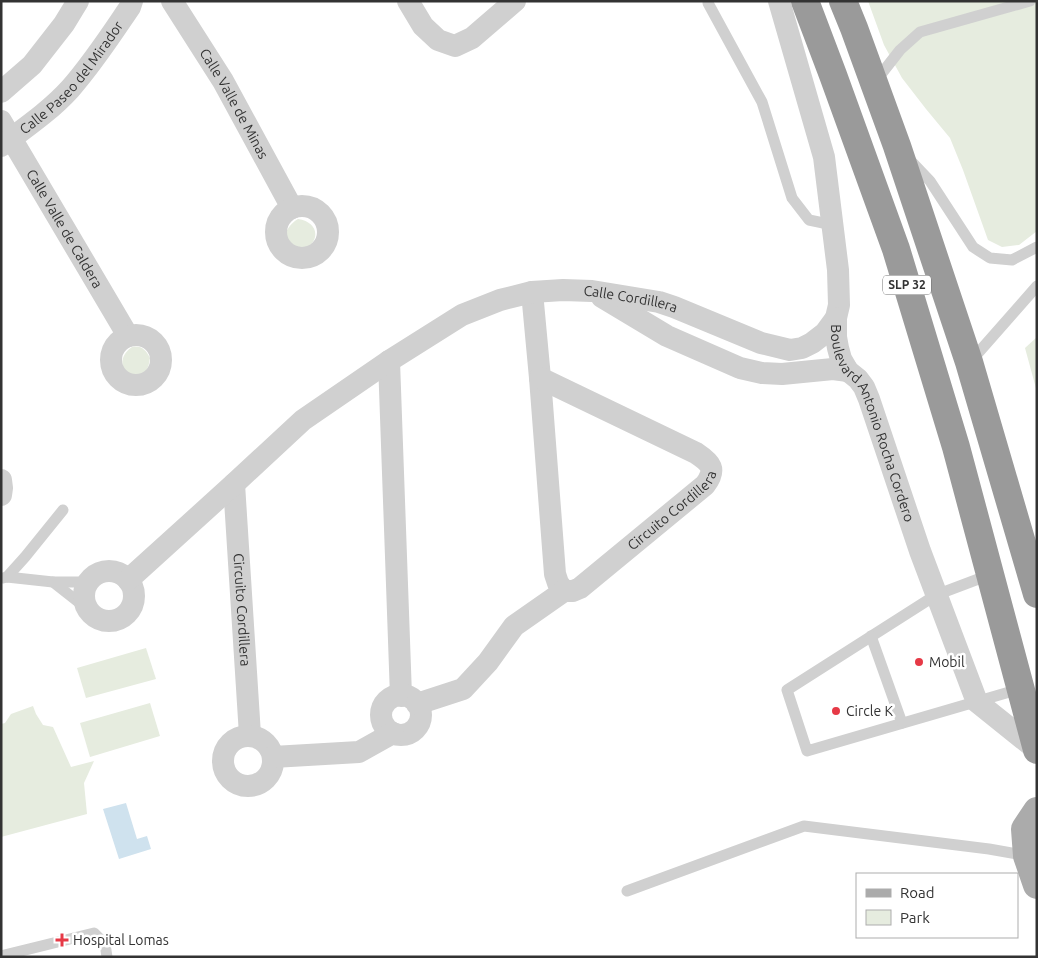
<svg xmlns="http://www.w3.org/2000/svg" width="1038" height="958" font-family="Ubuntu,sans-serif">
<style>
.green{fill:#e6ecdf}
.water{fill:#cfe2ee}
.lines{fill:none;stroke-linecap:round;stroke-linejoin:round}
.lane{stroke:#d0d0d0;stroke-width:11}
.street{stroke:#d0d0d0;stroke-width:22}
.primary{stroke:#ababab;stroke-width:28}
.highway{stroke:#9a9a9a;stroke-width:28}
.poi-dot{fill:#e63946;stroke:#fff;stroke-width:2}
.labels{text-anchor:middle;stroke-width:5;stroke-linejoin:round;paint-order:stroke}
.shield{fill:#fff;stroke:#707070;stroke-width:1}
.shield-label{font-size:12px;font-weight:bold;fill:#333}
.street-label{font-size:14px;fill:#333;stroke:#fff}
.poi-label{font-size:14px;fill:#333;stroke:#fff;text-anchor:start}
</style>
<rect width="100%" height="100%" fill="#fff"/>
<g class="green">
<polygon points="868,1 1037,1 1037,231 1019,245 1002,247 988,240 963,170 950,138 926,109 902,78 884,45"/>
<path d="M298 219C321 222 321 246 299 250 298 250 291 247 290 247 279 238 289 224 298 219Z"/>
<polygon points="1037,337 1037,392 1025,348"/>
<path d="M132 347C141 345 146 350 150 358 149 362 149 366 147 369 135 392 108 363 132 347Z"/>
<polygon points="146,648 156,679 86,698 77,668"/>
<polygon points="150,703 160,736 90,757 80,723"/>
<polygon points="33,706 36,714 43,725 53,727 71,767 94,761 84,783 87,814 1,837 1,724 5,723 11,714"/>
</g>
<polygon class="water" points="126,803 137,839 147,836 151,849 119,859 103,809"/>
<g class="lines">
<g class="lane">
<polyline points="708,3 762,102 792,198 809,220 833,225"/>
<polyline points="875,82 900,50 920,32 1030,1"/>
<polyline points="910,160 930,181 973,247 990,258 1012,260 1037,247"/>
<polyline points="971,361 1037,286"/>
<polyline points="989,575 936,595 787,690 807,751 1020,689"/>
<polyline points="7,577 25,557 63,510"/>
<polyline points="3,578 7,577 53,582 87,582"/>
<polyline points="53,582 86,608"/>
<polyline points="871,636 902,723"/>
<polyline points="627,891 804,826 989,849 1028,856"/>
<polyline points="1,956 94,933 105,944 107,957"/>
</g>
<g class="street">
<path id="s1" d="M172 1 223 81 292 208"/>
<polyline points="408,1 423,26 438,40 455,46 472,38 515,1"/>
<path id="s2" d="M779 1 824 157 838 270 839 305 836 318V337L838 348 841 359 848 371 858 379 864 387 869 399 920 551 977 702 1037 750"/>
<polyline points="1,92 32,65 64,24 78,1"/>
<path id="s3" d="M1 121 128 336"/>
<path id="s4" d="M1 146C25 128 50 111 70 89 93 63 111 35 130 7L132 1"/>
<circle cx="302" cy="232" r="26"/>
<polyline points="532,292 540,378 555,574 558,583 564,591"/>
<polyline points="602,297 667,336 740,368 762,373 782,374 833,369 848,371"/>
<circle cx="136" cy="360" r="25"/>
<polyline points="389,361 401,696"/>
<polyline points="1,480 2,488 1,495"/>
<path id="s5" d="M234 484 250 735"/>
<circle cx="109" cy="596" r="25"/>
<path id="s6" d="M128 580 234 484 303 420 389 361 462 315 500 300 532 292 563 290 592 291 659 302 674 307 761 343 790 350 802 348 812 343 825 333 836 318"/>
<circle cx="401" cy="715" r="20"/>
<path id="s7" d="M417 704 463 689 488 662 514 626 564 591H573L580 588 705 485C717 469 711 463 696 453L540 378"/>
<circle cx="248" cy="761" r="25"/>
<polyline points="273,757 359,752 393,733"/>
</g>
<polyline class="primary" points="1037,811 1025,829 1027,856 1037,885"/>
<g class="highway">
<polyline points="805,1 833,75 896,249 956,447 1037,750"/>
<polyline points="843,1 854,28 897,146 969,362 1037,594"/>
</g>
</g>
<g class="poi-dot">
<circle cx="919" cy="662" r="5"/>
<circle cx="836" cy="711" r="5"/>
<path d="M59.5 932.5h5v5h5v5h-5v5h-5v-5h-5v-5h5z"/>
</g>
<g class="labels">
<rect class="shield" x="883" y="275.5" width="48" height="19" rx="4"/>
<g class="shield-label">
<text x="907" y="289">SLP 32</text>
</g>
<g class="street-label">
<text dy="5" stroke="none"><textPath href="#s4" startOffset="99">Calle Paseo del Mirador</textPath></text>
<text dy="5" stroke="none"><textPath href="#s1" startOffset="120">Calle Valle de Minas</textPath></text>
<text dy="5" stroke="none"><textPath href="#s3" startOffset="125">Calle Valle de Caldera</textPath></text>
<text dy="5" stroke="none"><textPath href="#s6" startOffset="601">Calle Cordillera</textPath></text>
<text dy="5" stroke="none"><textPath href="#s2" startOffset="438">Boulevard Antonio Rocha Cordero</textPath></text>
<text dy="5" stroke="none"><textPath href="#s7" startOffset="328">Circuito Cordillera</textPath></text>
<text dy="5" stroke="none"><textPath href="#s5" startOffset="126">Circuito Cordillera</textPath></text>
</g>
<g class="poi-label">
<text x="929" y="667">Mobil</text>
<text x="846" y="716">Circle K</text>
<text x="73" y="945">Hospital Lomas</text>
</g>
</g>
<rect width="1038" height="958" fill="none" stroke="#333333" stroke-width="5"/>
<rect x="856" y="873" width="162" height="65" fill="#ffffff" stroke="#adadad"/>
<rect x="866" y="889" width="25" height="8" fill="#ababab" stroke="#adadad"/>
<text x="900" y="898" font-size="15" fill="#333333">Road</text>
<rect x="866" y="910" width="25" height="15" fill="#e6ecdf" stroke="#adadad"/>
<text x="900" y="923" font-size="15" fill="#333333">Park</text>
</svg>
